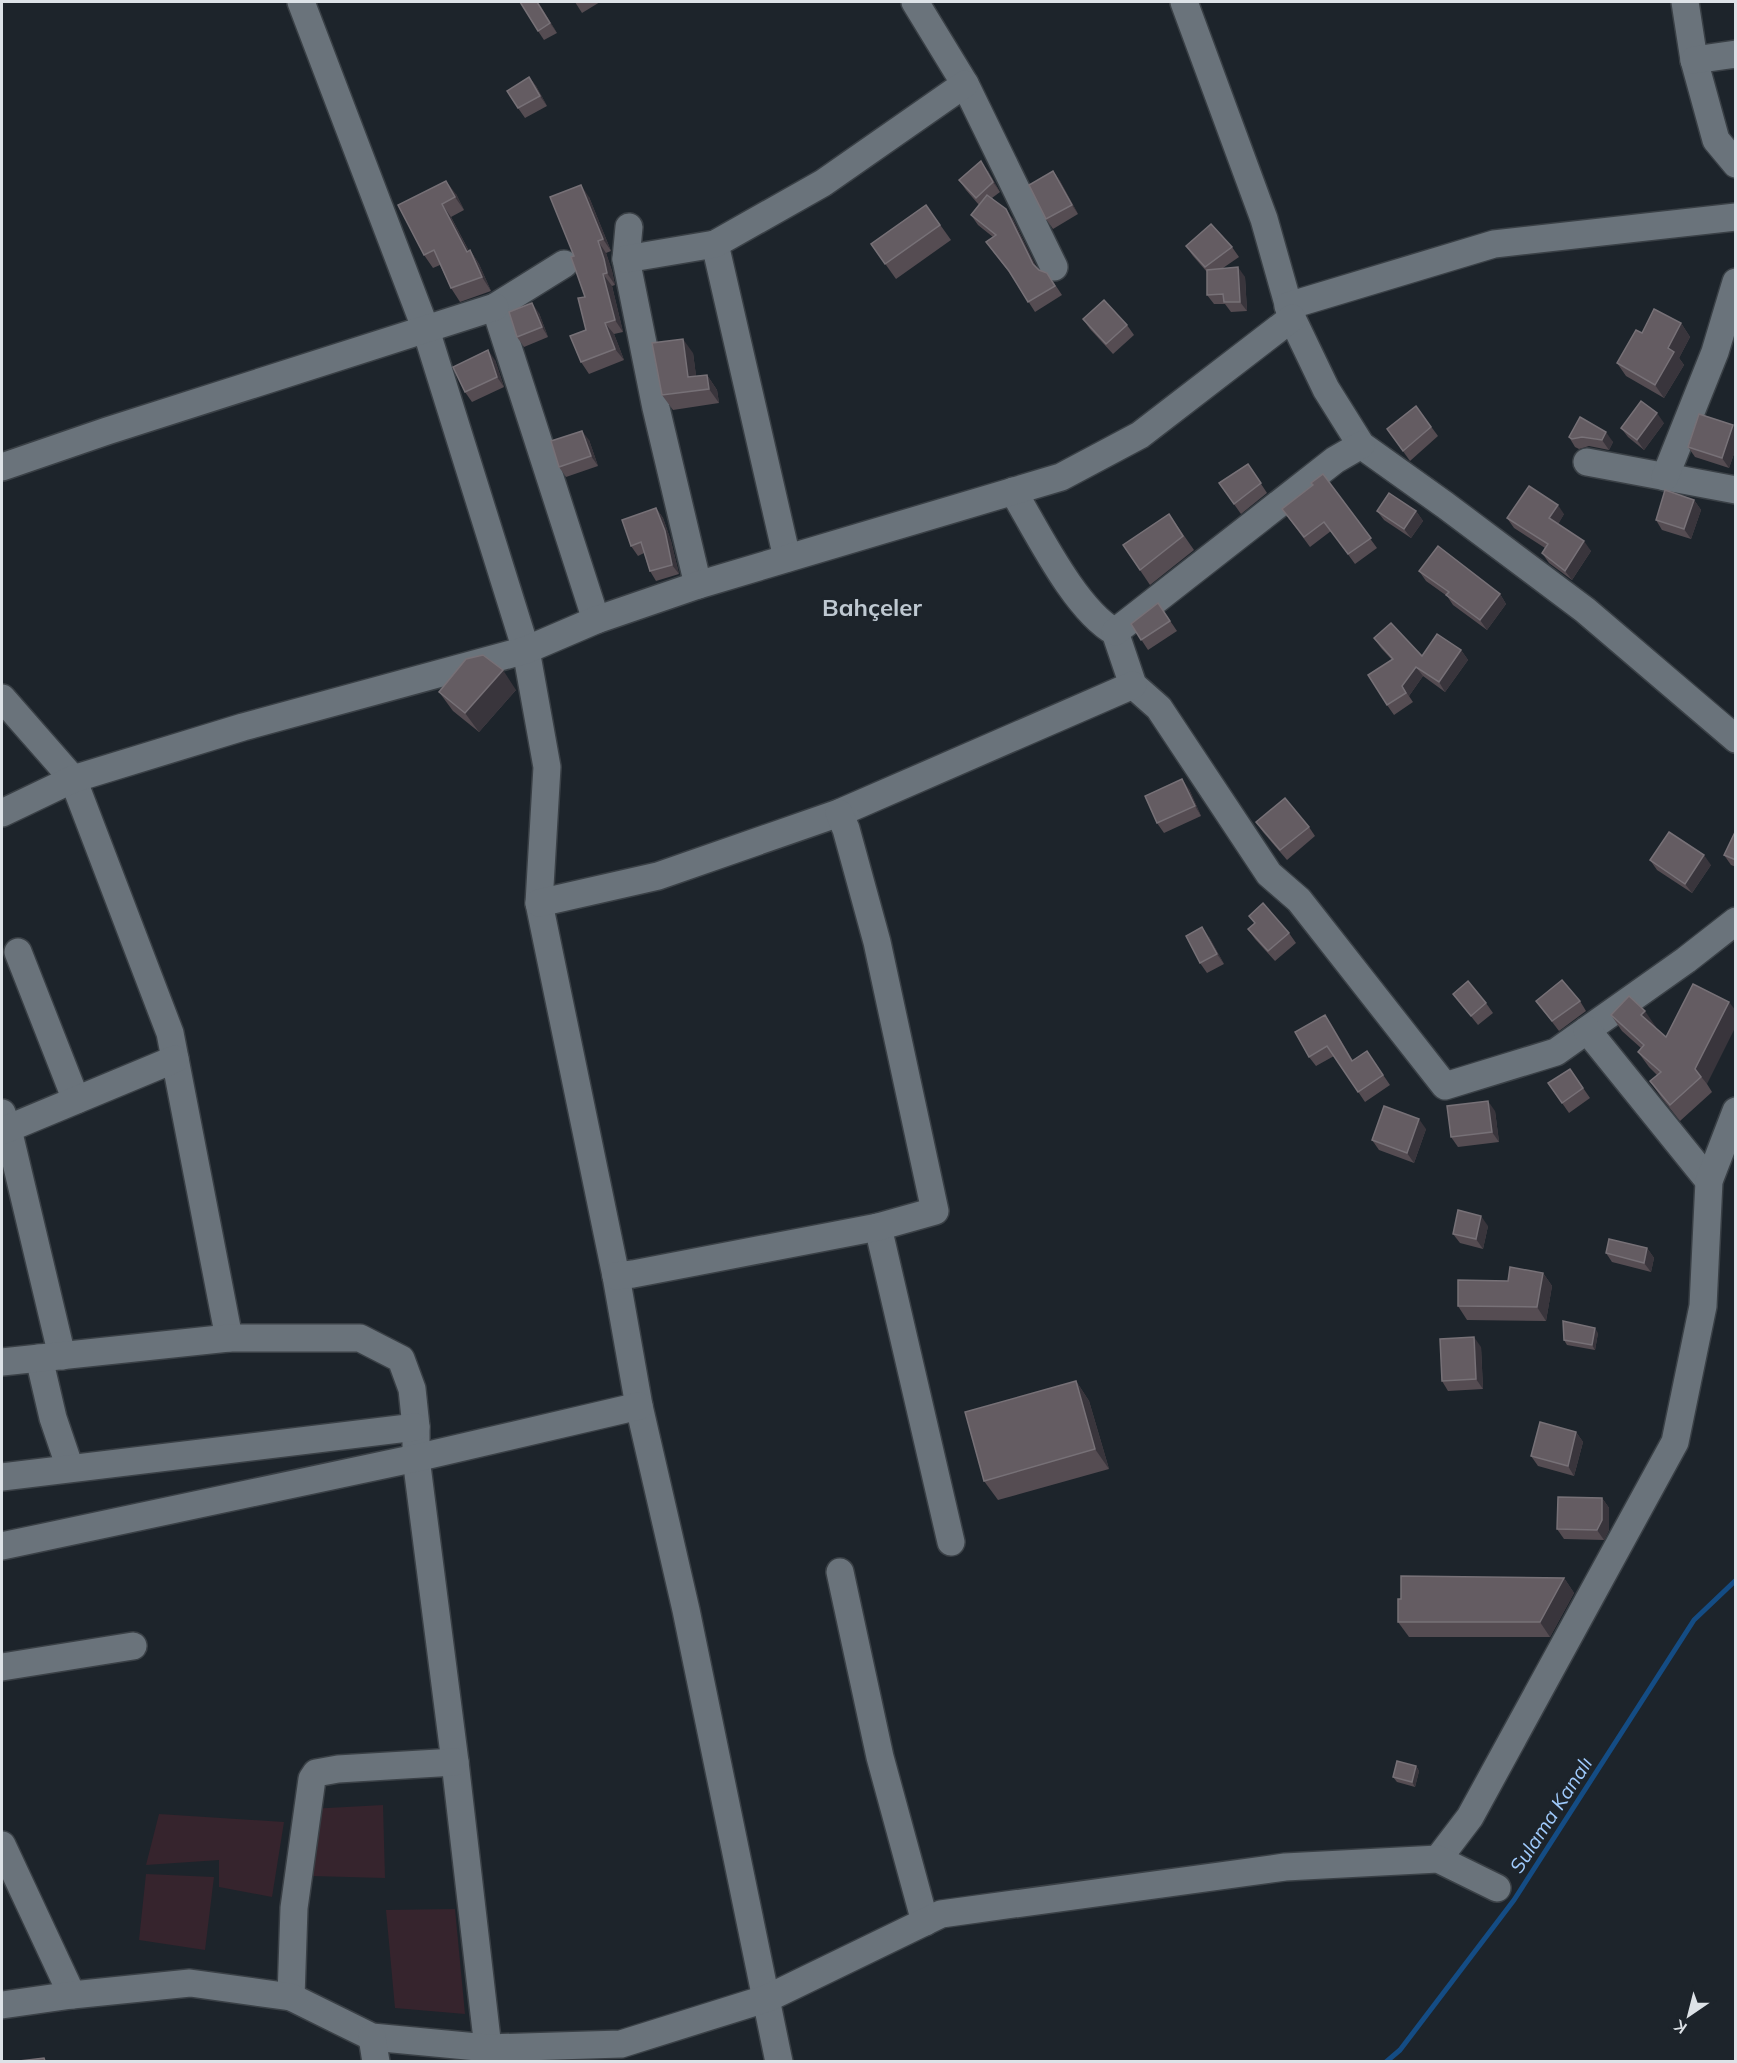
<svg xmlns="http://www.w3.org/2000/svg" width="1737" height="2063" font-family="Mulish,sans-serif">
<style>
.commercial{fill:#36242d}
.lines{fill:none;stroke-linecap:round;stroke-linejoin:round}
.stream{stroke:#144c84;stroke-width:5}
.minor-casing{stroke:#3a4046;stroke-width:30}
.minor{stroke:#6a737b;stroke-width:27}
.wall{fill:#554c52}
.shaded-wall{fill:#39353c}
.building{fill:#645c62;stroke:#777177;stroke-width:1.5}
.labels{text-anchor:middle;stroke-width:5;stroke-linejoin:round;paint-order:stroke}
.water-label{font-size:20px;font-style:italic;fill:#a0cbfd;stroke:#1d242b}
.district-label{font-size:24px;font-weight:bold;fill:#bec8d1;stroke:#1d242b}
</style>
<rect width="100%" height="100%" fill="#1d242b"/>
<g class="commercial">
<polygon points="383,1805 385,1878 311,1876 309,1809"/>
<polygon points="159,1814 284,1822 272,1897 219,1887 219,1860 146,1865"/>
<polygon points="146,1874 214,1877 205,1950 139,1940"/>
<polygon points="455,1909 465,2014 395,2008 386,1910"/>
</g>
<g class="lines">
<polyline class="stream" points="1386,2062 1400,2050 1514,1900 1694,1620 1736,1580"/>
<g class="minor-casing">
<g id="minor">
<polyline points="301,2 426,330 526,650 547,767 539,903 616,1276 639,1406 686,1610 779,2062"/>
<polyline points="915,2 965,84 1054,267"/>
<polyline points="1184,2 1264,219 1292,318 1326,389 1361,445 1445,505 1585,610 1736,739"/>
<polyline points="1685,2 1694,60 1716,140 1736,164"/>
<polyline points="1694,60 1736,54"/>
<polyline points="629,227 626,259 656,408 698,585"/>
<polyline points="715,244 787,558"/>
<polyline points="626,259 715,244 823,183 965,84"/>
<polyline points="564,264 495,307 596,620"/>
<polyline points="1288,306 1494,244 1736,217"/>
<polyline points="1587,462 1736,490"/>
<polyline points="2,467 107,431 495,307"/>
<polyline points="1665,477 1715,352 1736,282"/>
<path d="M1013 491C1037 531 1075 610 1115 632L1133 685 1159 708 1269 874 1299 900 1445 1086 1556 1052 1686 960 1736 921"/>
<polyline points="1115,632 1335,460 1361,445"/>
<polyline points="2,698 73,779 170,1033 229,1338"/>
<polyline points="2,813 73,779 243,727 526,650 596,620 698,585 1061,477 1140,435 1292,318"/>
<polyline points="539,903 658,876 839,813 1133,685"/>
<polyline points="18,952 76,1100"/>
<polyline points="1587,1030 1709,1181"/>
<polyline points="2,1113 8,1129 62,1356"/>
<polyline points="2,1131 175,1059"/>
<polyline points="878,1227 951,1542"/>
<polyline points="616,1276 633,1274 878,1227 935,1211 877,942 846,829 839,813"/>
<polyline points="39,1358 53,1418 70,1468"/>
<polyline points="2,1362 229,1338 360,1338 401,1359 412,1389 416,1427 416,1458 455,1762 488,2048"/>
<polyline points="2,1477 416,1427"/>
<polyline points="2,1546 416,1458 639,1406"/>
<polyline points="840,1572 880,1757 925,1922"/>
<polyline points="2,1667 133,1646"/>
<polyline points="2,1845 72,1995"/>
<polyline points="1438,1859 1470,1817 1675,1442 1703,1306 1709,1181 1736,1111"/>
<polyline points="291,1997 294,1908 312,1779 316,1773 338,1769 455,1762"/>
<polyline points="2,2005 72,1995 190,1983 291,1997 372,2037 488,2048 621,2044 768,1998 941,1914 1285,1867 1438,1859 1497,1888"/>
<polyline points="372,2037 376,2062"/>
</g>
</g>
<use href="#minor" class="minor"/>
</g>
<g class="wall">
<polygon points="538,2 557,33 544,40 538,31"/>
<polygon points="575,2 600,2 582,13"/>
<polygon points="529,77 536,86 547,106 525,118 518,108"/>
<polygon points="988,171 1000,192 992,198 1013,219 1037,269 1054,283 1062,295 1035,312 1012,276 986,242 993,237 978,225 971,215 979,205 966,190 959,180"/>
<polygon points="1053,171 1060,181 1078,214 1053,229 1046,219"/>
<polygon points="456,194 464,210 451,217 469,251 470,250 479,264 491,291 460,302 451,288 440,265 433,268 424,255 398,205"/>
<polygon points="589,197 611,251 606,253 612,271 615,285 612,286 623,332 614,334 624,360 589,374 581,362 586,330 585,297 574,256"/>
<polygon points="926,205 951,240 896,279 871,244"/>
<polygon points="1186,246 1232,247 1239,257 1223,268 1245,277 1247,311 1231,312 1225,304 1214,304 1207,295 1207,272 1193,256"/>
<polygon points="539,313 548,337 524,347 517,337"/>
<polygon points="1083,319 1127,325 1134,335 1113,354 1090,329"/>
<polygon points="1681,323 1690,337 1679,358 1684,365 1664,398 1626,376 1617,363"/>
<polygon points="693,353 696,376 707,375 717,390 719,403 673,410 662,395"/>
<polygon points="495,360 504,387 472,402 465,392"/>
<polygon points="1416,406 1438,436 1410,461 1387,429"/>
<polygon points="1580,417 1613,442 1609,450 1589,446 1579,449 1575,447 1569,437"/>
<polygon points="1664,423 1644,450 1628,437 1621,428"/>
<polygon points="1736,428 1736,448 1729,468 1695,457 1688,447"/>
<polygon points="589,440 598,466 566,477 559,467"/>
<polygon points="1248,464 1267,493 1241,514 1219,483"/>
<polygon points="1323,474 1377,548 1355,564 1331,531 1310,547 1282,509 1312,486"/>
<polygon points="1694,500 1701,510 1691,539 1662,530 1656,520"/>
<polygon points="656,508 663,518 671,541 679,574 656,581 650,571 644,553 638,556 631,546"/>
<polygon points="1377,511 1416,511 1423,521 1411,538 1384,520"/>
<polygon points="1169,514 1194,550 1150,585 1123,545"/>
<polygon points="1564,514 1558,524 1591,551 1572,580 1549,563 1542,553 1545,548 1514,528 1507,518"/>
<polygon points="1419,571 1500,594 1506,604 1487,630 1453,605 1447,596 1426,581"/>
<polygon points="1158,603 1177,631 1148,650 1131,624"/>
<polygon points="1374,638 1422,656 1461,650 1468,660 1445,692 1423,676 1409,696 1413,702 1394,715 1387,705 1392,660 1381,648"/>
<polygon points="516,690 479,732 453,711 439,692"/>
<polygon points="1189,789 1201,816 1164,833 1157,823"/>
<polygon points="1256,822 1309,827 1315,836 1287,860 1263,832"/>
<polygon points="1736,830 1736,867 1731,865 1724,855"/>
<polygon points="1650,860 1711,865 1692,893 1657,870"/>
<polygon points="1249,916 1289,933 1296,943 1275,961 1255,939 1248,929 1255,923"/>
<polygon points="1209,937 1224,964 1207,973 1200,963"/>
<polygon points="1693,984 1707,1084 1712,1092 1680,1121 1661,1097 1650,1081 1657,1075 1649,1067 1638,1052 1641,1048 1622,1031 1611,1015 1656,1027 1655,1028 1666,1037"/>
<polygon points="1453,994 1486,1003 1493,1013 1478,1025"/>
<polygon points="1536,1001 1580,1001 1586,1011 1559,1031"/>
<polygon points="1325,1015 1353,1061 1367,1051 1390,1085 1365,1102 1334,1056 1316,1066 1309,1057"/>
<polygon points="1570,1069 1590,1098 1569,1113 1548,1083"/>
<polygon points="1495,1111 1499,1142 1458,1147 1451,1137"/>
<polygon points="1426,1129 1414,1163 1379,1150 1372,1140"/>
<polygon points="1488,1226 1483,1249 1460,1243 1453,1234"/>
<polygon points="1647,1248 1654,1258 1651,1272 1612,1262 1606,1253"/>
<polygon points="1543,1273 1552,1286 1546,1321 1467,1320 1458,1306 1508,1281"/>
<polygon points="1598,1333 1595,1350 1567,1345 1564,1340"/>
<polygon points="1481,1347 1483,1389 1448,1391 1442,1381"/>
<polygon points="1076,1381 1089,1401 1109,1469 998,1500 984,1481"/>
<polygon points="1576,1432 1583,1442 1574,1476 1538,1466 1531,1456"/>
<polygon points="1602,1498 1609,1508 1609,1530 1604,1540 1564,1539 1557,1529"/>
<polygon points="1564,1578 1574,1593 1550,1637 1409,1637 1398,1622"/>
<polygon points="1416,1766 1419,1771 1415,1787 1397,1782 1393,1777"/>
</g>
<g class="shaded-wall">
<polygon points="537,2 538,2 557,33 550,23"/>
<polygon points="529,77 536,86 547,106 540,96"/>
<polygon points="981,161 988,171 1000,192 993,182"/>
<polygon points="1053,171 1060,181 1078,214 1072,205"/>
<polygon points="446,181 456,194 464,210 455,197"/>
<polygon points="581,185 589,197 611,251 603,239"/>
<polygon points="442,204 451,217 476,265 467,252"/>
<polygon points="1006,209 1013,219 1040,274 1033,264"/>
<polygon points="598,241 606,253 612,271 615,285 607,273"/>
<polygon points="470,250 479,264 491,291 482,277"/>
<polygon points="1238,267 1245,277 1247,311 1240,302"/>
<polygon points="603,274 612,286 623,332 615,320"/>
<polygon points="532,303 539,313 548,337 542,327"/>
<polygon points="605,323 614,334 624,360 615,349"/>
<polygon points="1681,323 1690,337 1679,358 1684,365 1664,398 1655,385 1668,348"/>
<polygon points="683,339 693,353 698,390 688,377"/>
<polygon points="488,350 495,360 504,387 497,377"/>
<polygon points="707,375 717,390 719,403 709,389"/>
<polygon points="1657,413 1664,423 1644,450 1637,440"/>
<polygon points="1733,425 1736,428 1736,448 1729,468 1722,458"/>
<polygon points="582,431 589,440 598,466 591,456"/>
<polygon points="1606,432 1613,442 1609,450 1602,440"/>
<polygon points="1694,500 1701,510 1691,539 1684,529"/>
<polygon points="1558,505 1564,514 1556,528 1549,518"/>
<polygon points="656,508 663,518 671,541 679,574 672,565"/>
<polygon points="1416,511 1423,521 1411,538 1404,529"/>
<polygon points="1584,541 1591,551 1572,580 1565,571"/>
<polygon points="1500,594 1506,604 1487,630 1480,620"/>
<polygon points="1461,650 1468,660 1445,692 1439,682"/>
<polygon points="1416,667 1423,676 1409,696 1413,702 1402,686"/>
<polygon points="503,670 516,690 479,732 465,713"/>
<polygon points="1182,779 1189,789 1201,816 1195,806"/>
<polygon points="1704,855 1711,865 1692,893 1685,884"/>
<polygon points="1202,927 1209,937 1224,964 1217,954"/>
<polygon points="1729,1002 1736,1011 1736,1026 1707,1084 1695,1069"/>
<polygon points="1645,1011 1656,1027 1652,1031 1641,1015"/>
<polygon points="1325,1015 1332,1025 1359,1071 1352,1061"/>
<polygon points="1488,1101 1495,1111 1499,1142 1492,1132"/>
<polygon points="1419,1119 1426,1129 1414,1163 1407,1153"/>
<polygon points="1481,1216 1488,1226 1483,1249 1476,1239"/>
<polygon points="1647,1248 1654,1258 1651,1272 1644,1263"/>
<polygon points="1543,1273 1552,1286 1546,1321 1537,1307"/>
<polygon points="1595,1328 1598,1333 1595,1350 1592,1345"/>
<polygon points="1474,1337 1481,1347 1483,1389 1476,1379"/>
<polygon points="1076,1381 1089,1401 1109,1469 1095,1449"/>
<polygon points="1576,1432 1583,1442 1574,1476 1568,1466"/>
<polygon points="1602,1498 1609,1508 1609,1530 1604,1540 1597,1530"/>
<polygon points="1564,1578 1574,1593 1550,1637 1540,1622"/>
<polygon points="1416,1766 1419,1771 1415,1787 1412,1782"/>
</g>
<g class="building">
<polygon points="520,2 537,2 550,23 538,31"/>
<polygon points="529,77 540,96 518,108 507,91"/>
<polygon points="981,161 993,182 976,198 959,180"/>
<polygon points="1053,171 1072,205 1046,219 1029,185"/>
<polygon points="446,181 455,197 442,204 467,252 470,250 482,277 451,288 434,250 424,255 398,205"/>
<polygon points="581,185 603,239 598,241 604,259 607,273 603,274 615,320 605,323 615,349 581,362 570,336 586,330 578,298 585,297 571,257 574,256 550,197"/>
<polygon points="987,195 1006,209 1033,264 1039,270 1047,273 1055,286 1028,302 1009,271 986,242 996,235 971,215"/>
<polygon points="926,205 940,225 885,264 871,244"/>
<polygon points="1211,224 1232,247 1205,267 1186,246"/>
<polygon points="1238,267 1240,302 1224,302 1223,294 1207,295 1207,270"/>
<polygon points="1104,300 1127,325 1106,344 1083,319"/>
<polygon points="532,303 542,327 517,337 509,312"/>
<polygon points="1654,309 1681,323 1668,348 1674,352 1655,385 1617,363 1636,330 1642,333"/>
<polygon points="683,339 688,377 707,375 709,389 662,395 652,343"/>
<polygon points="488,350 497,377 465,392 453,367"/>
<polygon points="1641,401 1657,413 1637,440 1621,428"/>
<polygon points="1416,406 1431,427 1403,451 1387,429"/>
<polygon points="1699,414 1733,425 1722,458 1688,447"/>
<polygon points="1580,417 1606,432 1602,440 1582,437 1572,439 1569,437"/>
<polygon points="582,431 591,456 559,467 551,441"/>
<polygon points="1248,464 1261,483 1234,504 1219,483"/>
<polygon points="1323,474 1371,538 1348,554 1324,522 1304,537 1282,509 1313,485 1311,483"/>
<polygon points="1529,486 1558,505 1549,518 1584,541 1565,571 1542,553 1548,544 1507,518"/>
<polygon points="1665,490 1694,500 1684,529 1656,520"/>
<polygon points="1389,493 1416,511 1404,529 1377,511"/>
<polygon points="656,508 665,531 672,565 650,571 641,542 631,546 622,520"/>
<polygon points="1169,514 1183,536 1140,570 1123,545"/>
<polygon points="1438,546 1500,594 1480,620 1446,595 1449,592 1419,571"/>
<polygon points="1158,603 1170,621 1141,640 1131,624"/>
<polygon points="1391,623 1422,656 1437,634 1461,650 1439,682 1416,667 1402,686 1406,693 1387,705 1368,675 1393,659 1374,638"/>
<polygon points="483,655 503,670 465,713 439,692 466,659"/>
<polygon points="1182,779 1195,806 1157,823 1145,796"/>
<polygon points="1285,798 1309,827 1280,850 1256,822"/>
<polygon points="1736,830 1736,860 1724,855"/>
<polygon points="1669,832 1704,855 1685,884 1650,860"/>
<polygon points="1263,903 1289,933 1268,951 1248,929 1255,923 1249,916"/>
<polygon points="1202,927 1217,954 1200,963 1186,936"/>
<polygon points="1562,980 1580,1001 1552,1021 1536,1001"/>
<polygon points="1468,981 1486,1003 1471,1016 1453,994"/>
<polygon points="1693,984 1729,1002 1695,1069 1701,1077 1670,1105 1650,1081 1661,1072 1638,1052 1644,1045 1611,1015 1629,996 1645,1011 1641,1015 1666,1037"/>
<polygon points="1325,1015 1352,1061 1367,1051 1383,1075 1358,1092 1327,1046 1309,1057 1295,1032"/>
<polygon points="1570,1069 1583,1088 1562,1103 1548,1083"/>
<polygon points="1488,1101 1492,1132 1451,1137 1447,1106"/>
<polygon points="1384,1106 1419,1119 1407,1153 1372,1140"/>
<polygon points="1458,1210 1481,1216 1476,1239 1453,1234"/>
<polygon points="1609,1239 1647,1248 1644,1263 1606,1253"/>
<polygon points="1510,1267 1543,1273 1537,1307 1458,1306 1458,1280 1508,1281"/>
<polygon points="1563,1321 1595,1328 1592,1345 1564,1340"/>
<polygon points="1474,1337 1476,1379 1442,1381 1440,1339"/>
<polygon points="1076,1381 1095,1449 984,1481 965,1412"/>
<polygon points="1540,1422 1576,1432 1568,1466 1531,1456"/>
<polygon points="1558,1497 1602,1498 1602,1520 1597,1530 1557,1529"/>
<polygon points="1401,1576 1564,1578 1540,1622 1398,1622 1398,1599 1401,1599"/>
<polygon points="1397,1761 1416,1766 1412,1782 1393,1777"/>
<polygon points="44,2058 45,2061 19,2061"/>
</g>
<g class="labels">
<g class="water-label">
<text transform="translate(1551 1815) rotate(-57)" y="7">Sulama Kanalı</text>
</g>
<g class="district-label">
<text x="872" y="616">Bahçeler</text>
</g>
</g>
<rect width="1737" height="2063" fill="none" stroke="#dde2e7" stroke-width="6"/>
<g transform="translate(1689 2015) rotate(215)" stroke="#1d242b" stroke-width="4.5" paint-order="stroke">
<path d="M0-4.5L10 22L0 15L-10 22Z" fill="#dde2e7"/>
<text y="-9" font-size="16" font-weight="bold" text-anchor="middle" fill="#dde2e7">K</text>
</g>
</svg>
